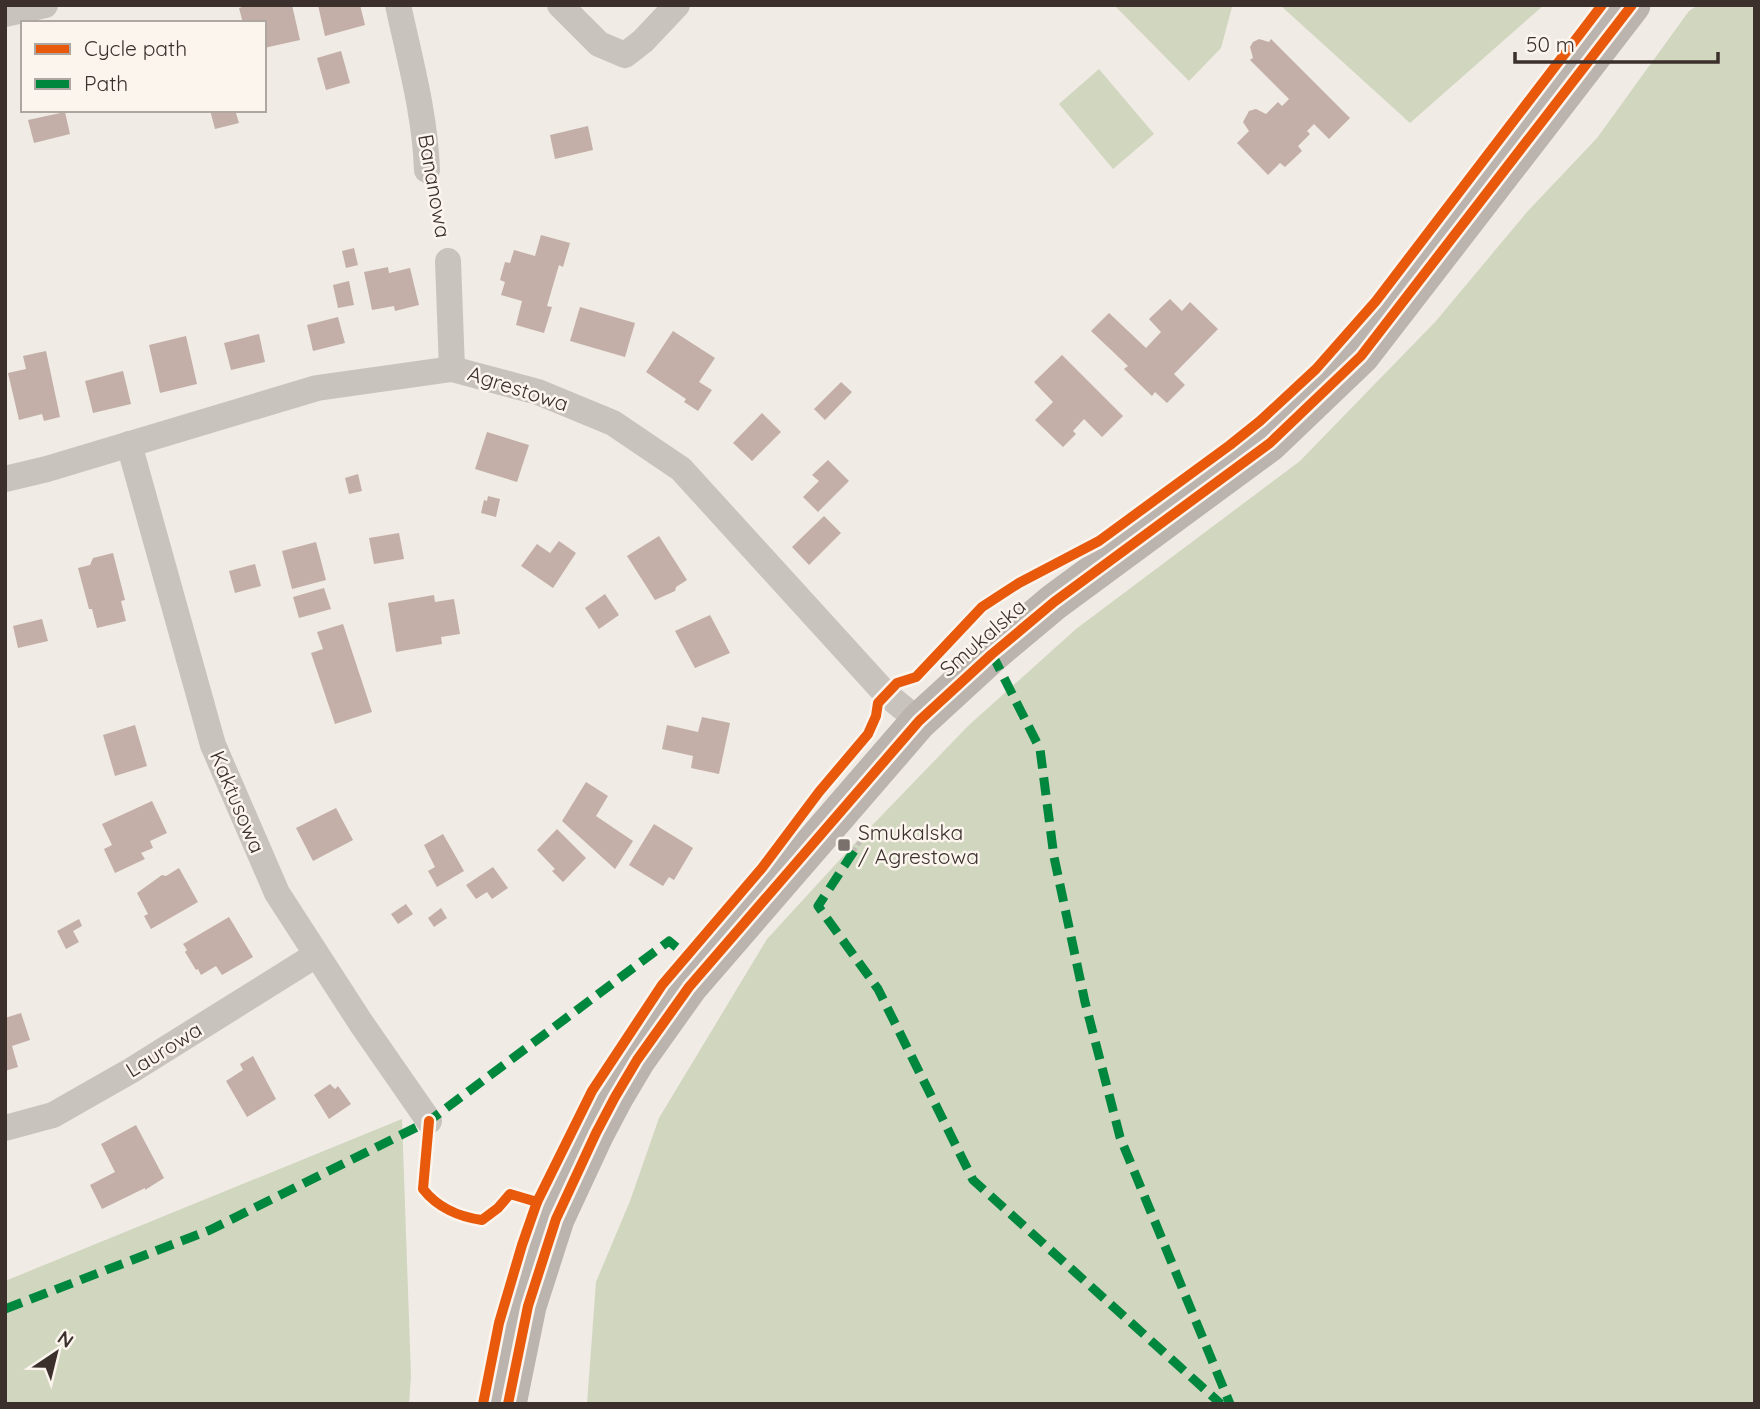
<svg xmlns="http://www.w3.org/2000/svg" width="1760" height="1409" font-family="Quicksand,sans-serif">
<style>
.green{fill:#d1d6bf}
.building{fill:#c3afa7}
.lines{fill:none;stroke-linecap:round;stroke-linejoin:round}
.path{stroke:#c2bbb6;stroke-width:4.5;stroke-dasharray:3.5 3.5;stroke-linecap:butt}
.street{stroke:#c9c3be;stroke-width:26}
.secondary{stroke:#bab3ae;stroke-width:37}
.quiet{stroke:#00873e;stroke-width:9;stroke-dasharray:18 9;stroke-linecap:butt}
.cycleway-casing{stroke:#fbf5ee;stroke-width:15}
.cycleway{stroke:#e8590c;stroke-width:10}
.poi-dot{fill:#7a716c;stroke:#fbf5ee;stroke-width:2.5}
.labels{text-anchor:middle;stroke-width:5;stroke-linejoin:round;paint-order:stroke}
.street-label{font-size:21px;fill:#3b302b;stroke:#fbf5ee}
.poi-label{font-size:21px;fill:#3b302b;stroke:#fbf5ee;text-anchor:start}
</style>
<rect width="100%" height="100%" fill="#f0ebe5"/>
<g class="green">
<polygon points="1114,5 1231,5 1232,7 1221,48 1189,81"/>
<polygon points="1280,5 1544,5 1410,123"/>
<polygon points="1698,5 1755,5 1755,1404 587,1404 596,1282 630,1201 659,1118 767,939 858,840 968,726 1076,629 1300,461 1436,321 1527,212 1597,138 1689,11"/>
<polygon points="1099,69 1154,134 1113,169 1059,104"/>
<polygon points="402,1119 411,1376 409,1404 5,1404 5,1281"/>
</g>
<g class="building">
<polygon points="249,5 292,5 300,40 264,48 264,23 243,23 239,8"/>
<polygon points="318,5 360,5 365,25 325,36"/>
<polygon points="1259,39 1269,42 1271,39 1350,118 1329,139 1314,124 1307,131 1310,134 1298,146 1302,151 1285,167 1280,163 1268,175 1237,143 1249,131 1243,122 1249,111 1256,109 1266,114 1278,102 1282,106 1289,99 1250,60 1253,58 1250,47 1253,42"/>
<polygon points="341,51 350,83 326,90 317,58"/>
<polygon points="210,110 235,110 239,123 215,129"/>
<polygon points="65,112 70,134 34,143 28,120"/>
<polygon points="588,126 593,150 555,159 550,135"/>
<polygon points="541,235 570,243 563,267 559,265 547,306 552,307 544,333 516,325 522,301 501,295 505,282 500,280 505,262 510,263 514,250 535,256"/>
<polygon points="354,248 358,265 346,268 342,251"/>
<polygon points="388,267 389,273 410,268 419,305 395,311 394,306 372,310 364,272"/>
<polygon points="349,281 354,305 338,308 333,285"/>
<polygon points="1170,299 1182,311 1190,302 1218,329 1174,374 1185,385 1167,403 1155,392 1152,396 1124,369 1128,366 1091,331 1109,313 1146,348 1161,332 1149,319"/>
<polygon points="580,307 635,323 625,357 570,341"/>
<polygon points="338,317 345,343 313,351 307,325"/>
<polygon points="673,331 715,358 699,382 712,390 698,411 684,402 686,399 646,372"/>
<polygon points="259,334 265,362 231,370 224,343"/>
<polygon points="186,336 197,384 160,393 149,345"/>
<polygon points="46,351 60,417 44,421 42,414 19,420 8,373 26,369 23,356"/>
<polygon points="1062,355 1123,416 1102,437 1084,419 1073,431 1076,434 1063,447 1035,420 1053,402 1034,382"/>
<polygon points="123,371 131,404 93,413 85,381"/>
<polygon points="841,382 852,392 825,420 814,409"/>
<polygon points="762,413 781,432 752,461 733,443"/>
<polygon points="487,432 529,445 517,482 475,469"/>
<polygon points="828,460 849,481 818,512 803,497 819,481 812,475"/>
<polygon points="358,474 362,491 349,494 345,478"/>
<polygon points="488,496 500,499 496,517 481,513 484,500 487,501"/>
<polygon points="824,516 841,533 809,565 792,547"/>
<polygon points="399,533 404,559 374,564 369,538"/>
<polygon points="659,536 687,580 676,587 675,591 655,600 627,556"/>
<polygon points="559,541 576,553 553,588 521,566 537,544 550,553"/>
<polygon points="316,542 326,580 292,589 282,551"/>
<polygon points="113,553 125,600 121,601 126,621 97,628 92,609 89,609 78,568 90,565 93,558"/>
<polygon points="255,564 261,586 235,593 229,571"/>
<polygon points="324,588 331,609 299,618 293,597"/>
<polygon points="605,594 619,615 599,629 585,608"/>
<polygon points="434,595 435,602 454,599 460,634 441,637 442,644 396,652 388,603"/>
<polygon points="710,615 730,653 695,668 675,631"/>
<polygon points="42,619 48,641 18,648 13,626"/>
<polygon points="343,624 372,712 335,724 311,653 323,649 317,632"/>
<polygon points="702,717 730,723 719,774 691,768 693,756 662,749 667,725 698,732"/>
<polygon points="135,725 147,766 115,776 103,735"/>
<polygon points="586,782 608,796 596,816 633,841 615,869 562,821"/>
<polygon points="152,801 167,833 150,841 153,848 141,853 145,859 115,873 104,849 112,845 102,824"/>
<polygon points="336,808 353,840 313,861 296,828"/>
<polygon points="654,824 693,848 674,880 669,877 663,886 629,865"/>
<polygon points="557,829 586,858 563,882 552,871 555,869 537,850"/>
<polygon points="443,834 464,871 437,887 428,871 435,867 424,845"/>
<polygon points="493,867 508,888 492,899 487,892 476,899 466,885"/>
<polygon points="179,868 198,902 151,929 144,916 148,914 137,893 162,875 166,876"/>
<polygon points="406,904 413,914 398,924 391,914"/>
<polygon points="441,908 447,918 434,927 428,918"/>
<polygon points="229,917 253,957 222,975 216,966 201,975 198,969 196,970 185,952 187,950 183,944"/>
<polygon points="79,919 82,926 73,931 79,942 66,949 57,931"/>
<polygon points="21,1013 30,1040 12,1046 18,1067 5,1071 5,1018"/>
<polygon points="253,1056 276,1099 247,1117 226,1081 243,1070 240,1064"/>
<polygon points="330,1084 335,1089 338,1086 351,1104 329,1119 314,1095"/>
<polygon points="136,1125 164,1178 145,1190 145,1188 102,1209 90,1185 115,1172 101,1144"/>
</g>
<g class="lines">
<g class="path">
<polyline points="432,193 442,236"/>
<polyline points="854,851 861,840"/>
</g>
<g class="street">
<path d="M398 5C410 60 425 114 427 170"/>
<polyline points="560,5 599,44 625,55 643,41 677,5"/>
<polyline points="5,14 45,5"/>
<polyline points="448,261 452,369"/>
<polyline points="129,444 213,745 277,893 361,1023 429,1121"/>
<polyline points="5,479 47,469 317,388 452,369 538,392 613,423 681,469 886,694 919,721"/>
<polyline points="5,1128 53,1115 132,1070 316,955"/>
</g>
<polyline class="secondary" points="508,1404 528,1306 556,1219 596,1133 615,1097 637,1060 689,987 919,721 992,654 1054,602 1270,443 1361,356 1632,5"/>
<g class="quiet">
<polyline points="992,654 1040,749 1054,857 1085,1002 1120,1137 1230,1404"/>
<polyline points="854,851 818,906 878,989 973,1180 1221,1404"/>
<polyline points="5,1309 210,1230 429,1121 669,941 686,955"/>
</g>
<g class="cycleway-casing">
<g id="cycleway">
<path d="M429 1121 423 1189C437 1207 459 1217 482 1220L498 1208 510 1194 537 1202"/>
<polyline points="483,1404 499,1323 522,1245 537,1202 592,1091 662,985 762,868 819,792 868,734 876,716 878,703 897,683 916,677 982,607 1019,583 1099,541 1230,445 1260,421 1316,369 1376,301 1602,5"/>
<polyline points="508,1404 528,1306 556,1219 596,1133 615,1097 637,1060 689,987 919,721 992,654 1054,602 1270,443 1361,356 1632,5"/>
</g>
</g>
<use href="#cycleway" class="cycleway"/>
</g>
<rect class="poi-dot" x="837" y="838" width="14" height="14" rx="3.5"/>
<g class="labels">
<g class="street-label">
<text transform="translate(434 186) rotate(80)" y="7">Bananowa</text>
<text transform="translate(518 389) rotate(18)" y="7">Agrestowa</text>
<text transform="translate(983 638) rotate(-41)" y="7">Smukalska</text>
<text transform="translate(237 802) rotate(67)" y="7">Kaktusowa</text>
<text transform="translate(164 1050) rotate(-32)" y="7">Laurowa</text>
</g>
<g class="poi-label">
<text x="858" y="840">Smukalska<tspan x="858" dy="24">/ Agrestowa</tspan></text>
</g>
</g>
<rect width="1760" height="1409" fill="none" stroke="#3b302b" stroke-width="14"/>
<rect x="21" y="21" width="245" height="91" fill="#fbf5ee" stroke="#aea6a0" stroke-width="2"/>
<rect x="35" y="44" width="35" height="10" fill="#e8590c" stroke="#aea6a0" stroke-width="2"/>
<text x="84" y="56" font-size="21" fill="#3b302b">Cycle path</text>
<rect x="35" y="79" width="35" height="10" fill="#00873e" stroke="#aea6a0" stroke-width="2"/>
<text x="84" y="91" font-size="21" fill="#3b302b">Path</text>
<g transform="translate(56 1353) rotate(35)" stroke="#fbf5ee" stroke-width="5" paint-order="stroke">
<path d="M0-5L12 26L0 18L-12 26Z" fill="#3b302b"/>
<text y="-10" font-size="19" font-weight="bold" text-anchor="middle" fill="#3b302b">N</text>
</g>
<path d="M1515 52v10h203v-10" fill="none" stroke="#3b302b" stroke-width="3.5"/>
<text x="1526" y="52" font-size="21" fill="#3b302b" stroke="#fbf5ee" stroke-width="5" paint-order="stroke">50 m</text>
</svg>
